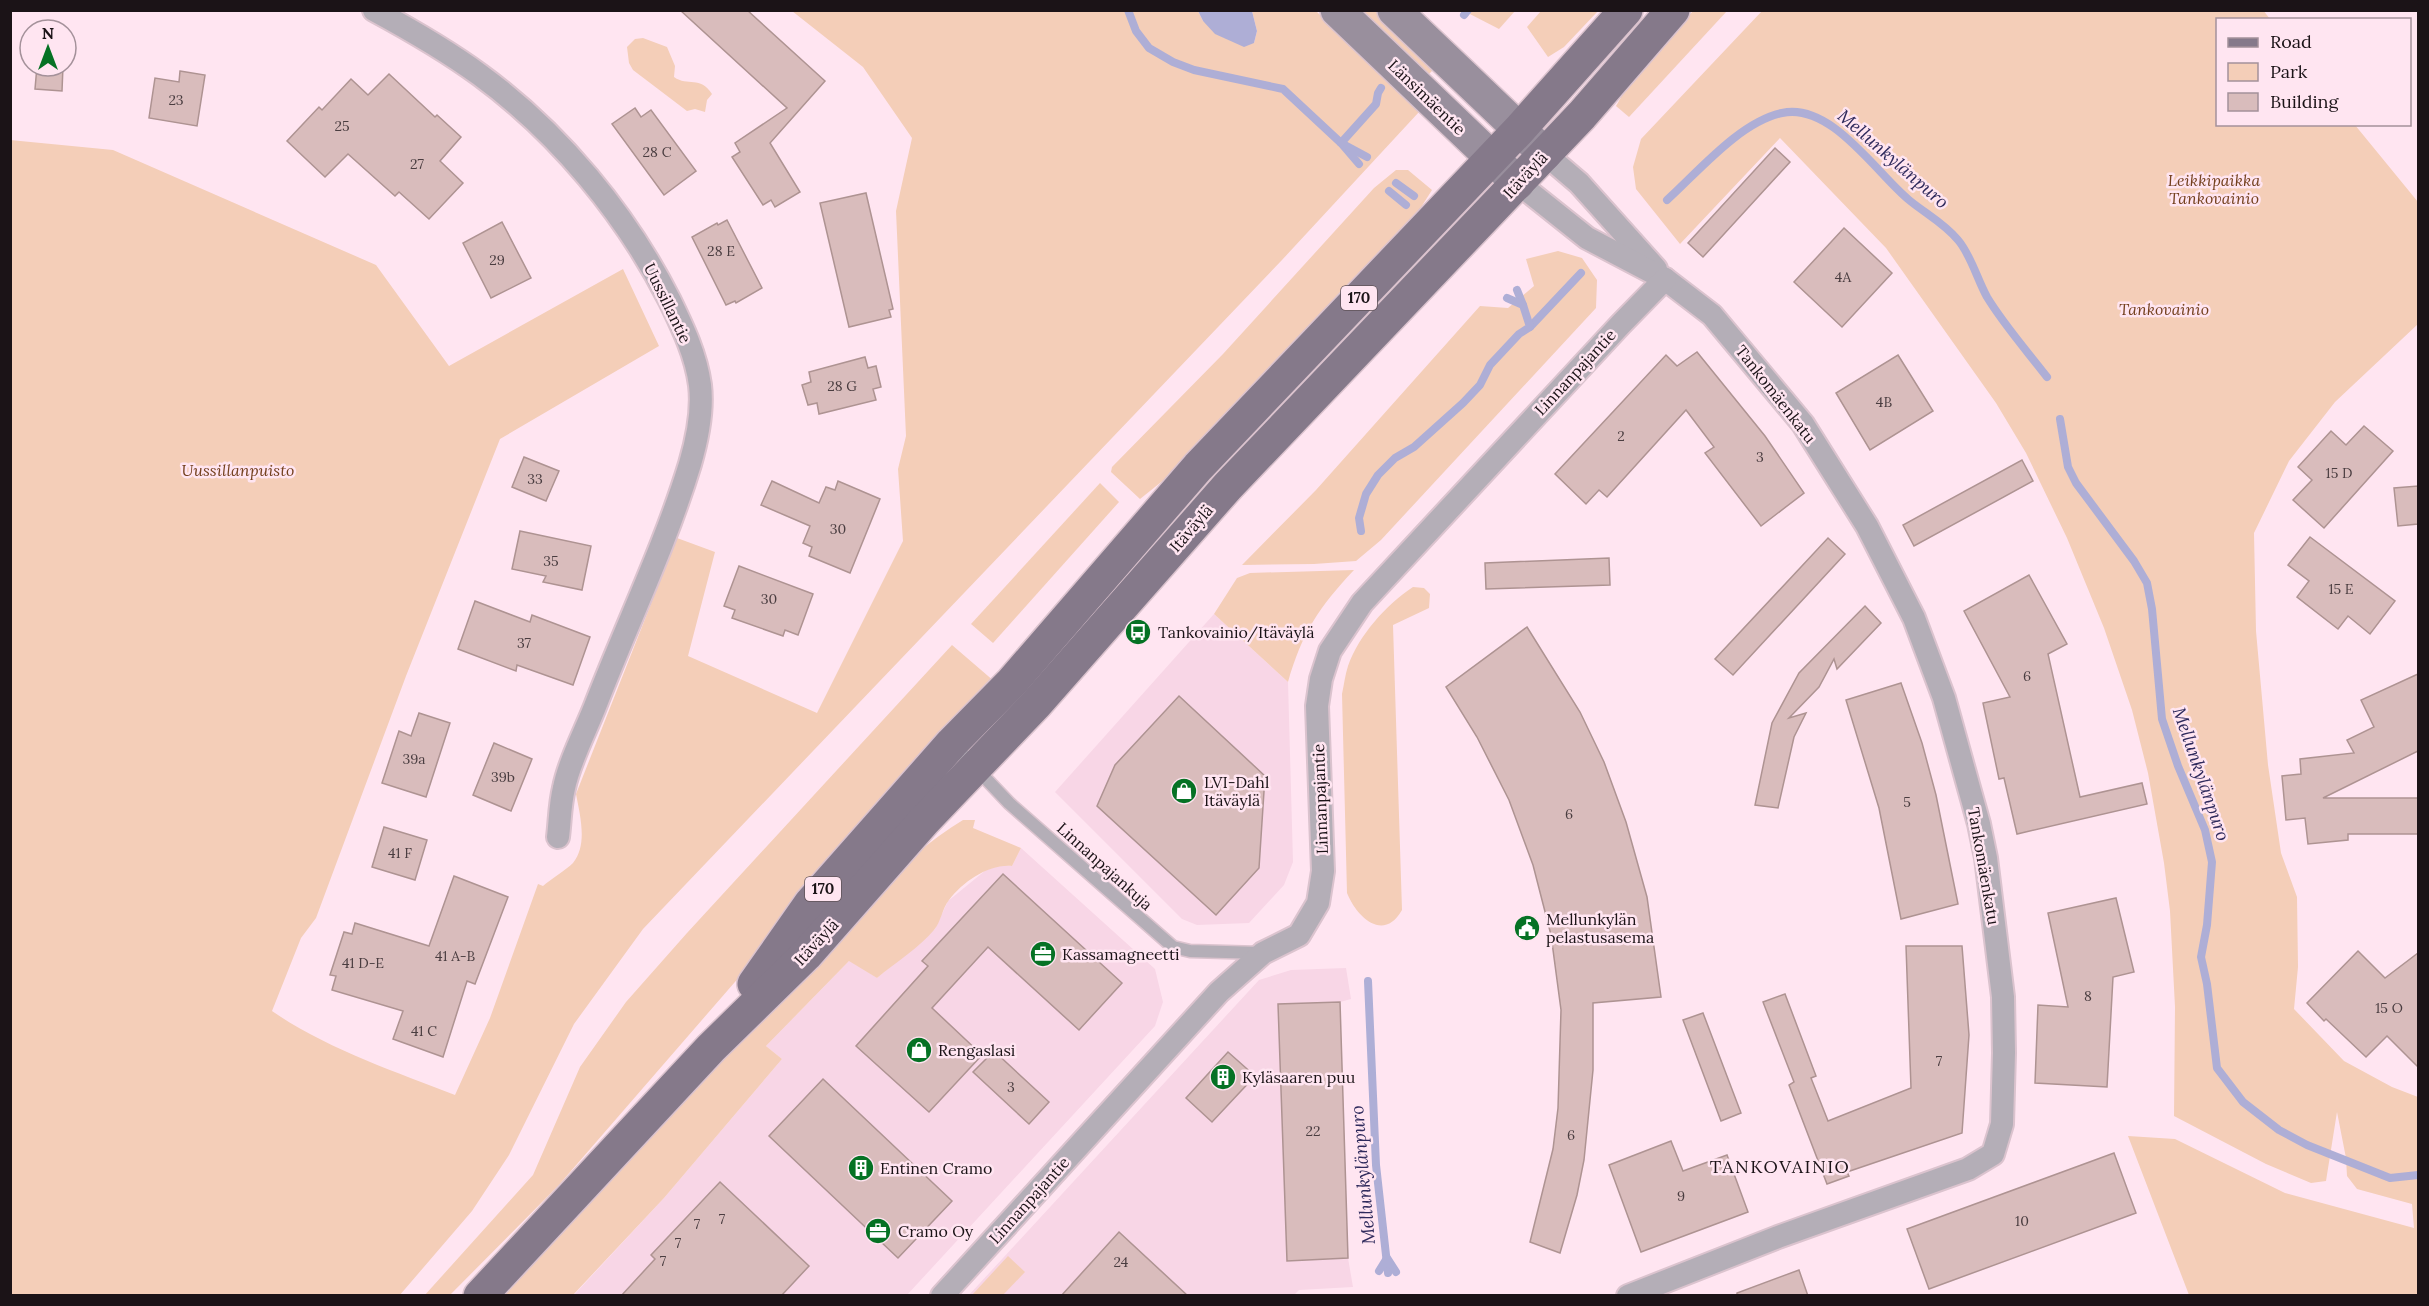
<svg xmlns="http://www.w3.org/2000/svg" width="2429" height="1306" font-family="Lora,serif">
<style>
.built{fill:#f8d6e6}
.green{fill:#f4ceb8}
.water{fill:#aeaed6}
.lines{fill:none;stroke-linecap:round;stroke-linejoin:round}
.stream{stroke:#aeaed6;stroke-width:8}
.building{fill:#d9bcbc;stroke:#ae9392;stroke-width:1.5}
.lane-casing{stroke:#dbc3ce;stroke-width:15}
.street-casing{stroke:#dbc3ce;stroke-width:26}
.secondary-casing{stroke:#dbc3ce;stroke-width:36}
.primary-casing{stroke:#dbc3ce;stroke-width:36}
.lane{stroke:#b4aeb7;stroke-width:12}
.street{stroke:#b4aeb7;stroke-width:22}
.secondary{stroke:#998f9d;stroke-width:33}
.primary{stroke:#85798a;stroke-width:33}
.labels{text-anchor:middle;stroke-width:5;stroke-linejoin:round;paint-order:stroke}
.number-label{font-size:14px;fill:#4a3d40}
.shield{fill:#ffe5f1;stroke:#5f5258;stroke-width:1.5}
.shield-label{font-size:15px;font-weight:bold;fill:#1b1317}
.street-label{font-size:16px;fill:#1b1317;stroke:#ffe5f1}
.park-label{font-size:16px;font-style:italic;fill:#74401e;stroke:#ffe5f1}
.poi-label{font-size:16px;fill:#1b1317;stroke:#ffe5f1;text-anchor:start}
.water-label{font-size:18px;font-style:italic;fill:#2f2a5c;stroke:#ffe5f1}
.neighbourhood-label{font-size:18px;letter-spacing:1.5px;fill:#1b1317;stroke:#ffe5f1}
</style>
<rect width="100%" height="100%" fill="#ffe5f1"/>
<g class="built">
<polygon points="1214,614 1288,682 1293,862 1284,885 1249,923 1197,925 1182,919 1055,792"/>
<polygon points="1021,848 1155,969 1163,1002 1155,1026 907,1295 573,1296 664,1198 782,1059 766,1046 850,960 877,978 935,929 948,901 986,870 1001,865 1012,866"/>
<polygon points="1346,968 1351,999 1340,1002 1348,1258 1353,1287 1299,1290 1293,1296 968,1296 1259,980 1291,970"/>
</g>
<g class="green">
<polygon points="2263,10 2270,19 2218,20 2218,124 2355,125 2418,202 2418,324 2335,402 2289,461 2254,533 2256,631 2268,765 2281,853 2297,897 2298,967 2294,1009 2344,1061 2392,1087 2418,1097 2418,1295 2189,1295 2128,1136 2175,1139 2285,1193 2414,1228 2412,1204 2357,1189 2347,1176 2346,1158 2337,1112 2326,1181 2311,1183 2266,1164 2174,1116 2175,1007 2170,911 2164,863 2148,773 2132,710 2104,628 2067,538 2026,453 1996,403 1886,248 1780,138 1680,244 1636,189 1633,167 1641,139 1762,11"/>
<path d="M792 11H1198L1203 21 1254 43 1257 31 1252 11H1316L1419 112 1282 260 643 929 574 1024 509 1155 472 1211 399 1296 11 1295 10 140 113 150 376 265 449 366 623 269 659 346 500 439 406 676 316 918 301 938 272 1011C327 1049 394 1071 455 1095L490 1018 538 884 543 886C551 879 566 870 573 863 588 845 580 815 576 794L677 538 715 552 688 656 817 713 903 541 898 469 906 436 896 211 912 138 863 67Z"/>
<polygon points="1363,11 1376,11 1434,69 1427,76"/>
<polygon points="1464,11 1515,11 1499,29"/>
<polygon points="1541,11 1541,10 1598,11 1564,47 1548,57 1527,27"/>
<polygon points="1693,11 1727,11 1629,117 1616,106 1631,80"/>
<path d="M643 38 667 47 675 66 674 77C688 87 700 75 712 94L707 100 705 112 695 109 687 111 633 70 629 63 627 47 635 39Z"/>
<polygon points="1396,170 1408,170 1432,190 1413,220 1200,451 1140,499 1111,472 1112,467 1223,354 1374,188"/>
<polygon points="1558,251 1582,258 1597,280 1596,308 1381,540 1356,561 1314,564 1242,565 1316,490 1480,306 1508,308 1534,286 1526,259"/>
<polygon points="1100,483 1119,502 993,643 971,624"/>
<path d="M1354 570C1319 607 1302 633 1288 682L1214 614 1237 578 1250 573Z"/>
<path d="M1413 587 1424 588 1430 594 1429 608 1393 625 1402 910C1384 942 1357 918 1347 893L1342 694C1344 685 1345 675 1348 666 1359 635 1386 605 1413 587Z"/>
<polygon points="952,645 995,682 558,1186 450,1295 424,1296 533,1175 580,1067 626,1002 687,933"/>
<path d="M963 820H975L973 828 1021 848 1012 866C988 864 963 882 949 900 942 909 941 922 934 930 920 947 895 963 877 978L849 961 766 1046 782 1059 664 1198 573 1295 504 1296C600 1189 696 1082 795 978 847 922 897 860 963 820Z"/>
<polygon points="1008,1256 1025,1272 1003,1295 972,1295"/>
</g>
<polygon class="water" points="1198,11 1252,11 1257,31 1254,43 1244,47 1215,34 1203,21"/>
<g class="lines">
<g class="stream">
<polyline points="1128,10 1136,31 1149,48 1173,62 1194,70 1283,89 1341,143 1359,164"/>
<polyline points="1464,15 1468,10"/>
<polyline points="1367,157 1341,143 1376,104 1378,93 1381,88"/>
<polyline points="1396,183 1414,196"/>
<polyline points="1389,191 1406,205"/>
<path d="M1667 200C1699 171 1740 122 1782 113 1831 102 1876 173 1909 200 1926 214 1944 223 1958 240 1971 255 1977 279 1987 297 2004 325 2027 351 2047 377"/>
<polyline points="1517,290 1523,305"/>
<polyline points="1530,327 1581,273"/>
<polyline points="2060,419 2068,467 2076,483 2134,561 2147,583 2152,609 2162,719 2178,766 2205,830 2212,862 2207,925 2201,957 2207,984 2217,1068 2243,1102 2279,1130 2307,1145 2390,1178 2418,1175"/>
<polyline points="1361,531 1359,518 1366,494 1378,475 1395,458 1414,447 1463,403 1480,385 1490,365 1519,334 1530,327 1523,305 1507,298"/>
<polyline points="1368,981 1376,1165 1388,1273"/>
<polyline points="1379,1271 1387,1258 1396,1272"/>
</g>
</g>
<g class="building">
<polygon points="680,10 747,10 825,81 770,143 800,192 775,207 771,200 763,205 732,157 740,152 735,143 787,108"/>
<polygon points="37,66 63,66 62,91 35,89"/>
<polygon points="180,71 205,75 197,126 149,118 155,78 179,82"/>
<polygon points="389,74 435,117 437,115 461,137 440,161 463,183 429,219 399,192 395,196 348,154 325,177 287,141 319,107 322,110 351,79 368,95"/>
<polygon points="635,108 641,117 651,110 696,171 664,195 612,124"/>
<polygon points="1775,148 1790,162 1703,257 1688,243"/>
<polygon points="866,193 893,309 889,310 891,317 849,327 820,203"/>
<polygon points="727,220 762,288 736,303 735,301 726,305 692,237 717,223 718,225"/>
<polygon points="502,222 531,278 491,298 463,243"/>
<polygon points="1844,228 1892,273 1842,327 1794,282"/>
<polygon points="1697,352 1765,436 1804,493 1761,526 1705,453 1714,447 1686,410 1607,497 1599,490 1586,504 1555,474 1666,355 1677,366"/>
<polygon points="1898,355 1933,411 1870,450 1836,393"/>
<polygon points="865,357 868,368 876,366 881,387 873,389 876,400 819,414 817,403 808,405 802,385 811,382 809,372"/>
<polygon points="2364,426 2393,451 2324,528 2293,500 2312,480 2298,467 2331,431 2346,445"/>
<polygon points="524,457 559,471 546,501 512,487"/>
<polygon points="2022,460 2033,481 1914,546 1903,525"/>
<polygon points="772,481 819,503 826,487 835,490 838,481 880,499 850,573 809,556 812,547 803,543 810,526 761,505"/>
<polygon points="2418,486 2418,524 2398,526 2394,488"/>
<polygon points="520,531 591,546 582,590 543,582 546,576 512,569"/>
<polygon points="2310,537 2395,601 2370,634 2348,616 2338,629 2297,597 2309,581 2288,565"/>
<polygon points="1828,538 1845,554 1733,675 1715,659"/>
<polygon points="1609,558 1610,585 1486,589 1485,563"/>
<polygon points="739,566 813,594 798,635 785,630 783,636 732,618 735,610 724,606"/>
<polygon points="2029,575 2067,644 2048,654 2080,797 2142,783 2147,804 2017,834 2004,778 1999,779 1983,703 2010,697 1964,611"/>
<polygon points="475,601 530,622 532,615 590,637 573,685 517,665 516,671 458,649"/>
<polygon points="1865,606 1881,623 1837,669 1834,659 1819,687 1789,718 1806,713 1794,737 1778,808 1755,805 1772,723 1799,673"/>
<polygon points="1527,627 1580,712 1604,762 1626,822 1647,897 1661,997 1593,1003 1593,1070 1584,1160 1577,1195 1560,1253 1530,1242 1553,1149 1558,1108 1561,1010 1551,935 1533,865 1509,800 1477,737 1446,687"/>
<polygon points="2418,674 2418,751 2323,798 2418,798 2418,834 2348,834 2348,840 2308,844 2305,818 2286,820 2282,776 2301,774 2300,759 2354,753 2347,740 2374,727 2361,700"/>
<polygon points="1901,683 1922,743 1936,795 1958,904 1901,919 1879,808 1846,700"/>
<polygon points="1179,696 1265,776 1259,868 1216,915 1097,806 1115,765"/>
<polygon points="419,713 450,723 426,797 382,783 399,731 411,736"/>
<polygon points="494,743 532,759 511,811 473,795"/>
<polygon points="384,827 427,840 415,880 372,867"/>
<polygon points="1003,874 1122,983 1079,1030 988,947 932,1008 982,1055 929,1112 856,1046 928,966 922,961"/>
<polygon points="454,876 508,897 475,984 467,981 443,1057 393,1039 403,1011 332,990 336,976 330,975 344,932 352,934 355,923 429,946"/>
<polygon points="2116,898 2134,972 2113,977 2107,1087 2035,1083 2038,1005 2068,1007 2048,913"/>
<polygon points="1906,946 1962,946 1969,1035 1962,1133 1847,1172 1849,1176 1827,1184 1789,1085 1794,1082 1763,1002 1785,994 1816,1076 1811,1078 1828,1121 1911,1088"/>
<polygon points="2358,951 2385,978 2418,953 2418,1067 2387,1036 2366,1057 2326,1019 2324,1021 2307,1003"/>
<polygon points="1340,1002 1348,1258 1287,1261 1278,1004"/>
<polygon points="1703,1013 1741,1113 1721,1121 1683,1020"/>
<polygon points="994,1051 1049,1102 1029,1124 973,1072"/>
<polygon points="1228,1052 1255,1076 1212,1122 1186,1098"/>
<polygon points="823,1079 952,1201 898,1258 769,1136"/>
<polygon points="1671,1141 1683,1171 1727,1155 1748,1212 1641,1252 1609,1165"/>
<polygon points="2114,1153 2136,1213 1929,1289 1907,1229"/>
<polygon points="720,1182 809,1266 781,1296 621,1296 655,1259 651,1255"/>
<polygon points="1119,1232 1188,1296 1061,1296"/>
<polygon points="1799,1270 1808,1296 1737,1296 1737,1293"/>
</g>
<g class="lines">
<g class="lane-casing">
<polyline id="lane" points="952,743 1009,803 1173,947 1190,951 1262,953"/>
</g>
<g class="street-casing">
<g id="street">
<path d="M374 10C411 30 446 50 480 75 559 133 626 214 670 301 683 328 696 355 700 385 703 410 697 440 690 464 665 546 627 624 596 704 586 730 569 762 564 788 560 804 560 821 558 837"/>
<polyline points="1545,154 1579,183 1656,269"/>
<polyline points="1518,183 1587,238 1665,279 1712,315 1803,424 1867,526 1914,618 1944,698 1979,824 1986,858 2003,997 2004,1053 2002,1124 1993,1154 1968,1169 1778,1237 1628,1296"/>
<polyline points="942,1296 1219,992 1263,953 1299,935 1318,903 1323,871 1317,706 1321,679 1330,651 1362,603 1621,324 1665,279"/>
</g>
</g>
<g class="secondary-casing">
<g id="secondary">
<polyline points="1337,10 1518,183"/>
<polyline points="1394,10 1545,154"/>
</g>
</g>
<g class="primary-casing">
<g id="primary">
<polyline points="754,984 810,904 952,743 1012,682 1198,467 1519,130 1626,10"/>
<polyline points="480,1296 711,1048 806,955 924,821 1036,704 1228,486 1582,115 1673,10"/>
</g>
</g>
<use href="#lane" class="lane"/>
<use href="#street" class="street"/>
<use href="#secondary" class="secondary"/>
<use href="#primary" class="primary"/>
</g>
<defs>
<g id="bus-disc" transform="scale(1.35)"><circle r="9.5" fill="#057224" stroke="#ffe5f1"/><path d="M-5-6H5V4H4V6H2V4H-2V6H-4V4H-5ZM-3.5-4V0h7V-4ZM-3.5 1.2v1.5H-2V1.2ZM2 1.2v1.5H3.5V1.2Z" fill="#fff"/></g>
<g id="shop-disc" transform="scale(1.35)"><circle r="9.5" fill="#057224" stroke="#ffe5f1"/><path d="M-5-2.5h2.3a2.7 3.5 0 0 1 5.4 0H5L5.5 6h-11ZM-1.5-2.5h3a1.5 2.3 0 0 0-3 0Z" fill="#fff"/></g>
<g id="civic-disc" transform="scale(1.35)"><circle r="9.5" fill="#057224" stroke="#ffe5f1"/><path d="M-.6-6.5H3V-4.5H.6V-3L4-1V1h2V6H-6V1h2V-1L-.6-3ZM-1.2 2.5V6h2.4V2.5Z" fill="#fff"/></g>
<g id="office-disc" transform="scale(1.35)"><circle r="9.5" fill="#057224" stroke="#ffe5f1"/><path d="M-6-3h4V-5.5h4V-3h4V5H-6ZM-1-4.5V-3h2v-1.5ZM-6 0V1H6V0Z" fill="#fff"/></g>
<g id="building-disc" transform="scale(1.35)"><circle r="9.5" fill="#057224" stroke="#ffe5f1"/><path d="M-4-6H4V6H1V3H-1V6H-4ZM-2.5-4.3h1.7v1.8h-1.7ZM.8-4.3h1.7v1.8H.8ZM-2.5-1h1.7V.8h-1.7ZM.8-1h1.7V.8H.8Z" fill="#fff"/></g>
</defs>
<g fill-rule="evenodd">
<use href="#bus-disc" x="1138" y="632"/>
<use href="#shop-disc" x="1184" y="791"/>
<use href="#civic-disc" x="1527" y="928"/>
<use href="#office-disc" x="1043" y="954"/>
<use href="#shop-disc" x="919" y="1050"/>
<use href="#building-disc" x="1223" y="1077"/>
<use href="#building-disc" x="861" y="1168"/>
<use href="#office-disc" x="878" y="1231"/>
</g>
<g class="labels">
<g class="number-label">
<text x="176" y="105">23</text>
<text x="342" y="131">25</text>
<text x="657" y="157">28 C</text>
<text x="417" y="169">27</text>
<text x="721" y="256">28 E</text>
<text x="497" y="265">29</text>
<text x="1843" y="282">4A</text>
<text x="842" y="391">28 G</text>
<text x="1884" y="407">4B</text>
<text x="1621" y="441">2</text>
<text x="1760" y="462">3</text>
<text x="2339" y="478">15 D</text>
<text x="535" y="484">33</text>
<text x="838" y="534">30</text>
<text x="551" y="566">35</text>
<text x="2341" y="594">15 E</text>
<text x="769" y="604">30</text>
<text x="524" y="648">37</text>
<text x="2027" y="681">6</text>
<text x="414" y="764">39a</text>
<text x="503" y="782">39b</text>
<text x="1907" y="807">5</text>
<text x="1569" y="819">6</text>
<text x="400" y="858">41 F</text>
<text x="455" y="961">41 A-B</text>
<text x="363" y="968">41 D-E</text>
<text x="2088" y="1001">8</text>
<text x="2389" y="1013">15 O</text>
<text x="424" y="1036">41 C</text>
<text x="1939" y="1066">7</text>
<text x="1011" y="1092">3</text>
<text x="1313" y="1136">22</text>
<text x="1571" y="1140">6</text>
<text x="1681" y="1201">9</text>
<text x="722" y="1224">7</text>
<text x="2022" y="1226">10</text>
<text x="697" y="1229">7</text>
<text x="678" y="1248">7</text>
<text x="663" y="1266">7</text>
<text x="1121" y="1267">24</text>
</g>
<g class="shield">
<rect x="1341" y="286" width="36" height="24" rx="4.5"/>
<rect x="805" y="877" width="36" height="24" rx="4.5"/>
</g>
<g class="shield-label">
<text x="1359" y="303">170</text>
<text x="823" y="894">170</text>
</g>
<g class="street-label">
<text transform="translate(1427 97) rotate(44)" y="6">Länsimäentie</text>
<text transform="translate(1525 175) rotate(-47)" y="6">Itäväylä</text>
<text transform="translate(668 303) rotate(64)" y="6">Uussillantie</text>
<text transform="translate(1575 372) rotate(-47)" y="6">Linnanpajantie</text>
<text transform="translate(1776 394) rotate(52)" y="6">Tankomäenkatu</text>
<text transform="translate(1191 528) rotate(-49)" y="6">Itäväylä</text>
<text transform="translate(1320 799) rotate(-92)" y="6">Linnanpajantie</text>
<text transform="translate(1105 866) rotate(42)" y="6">Linnanpajankuja</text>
<text transform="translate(1984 866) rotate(80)" y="6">Tankomäenkatu</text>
<text transform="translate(816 942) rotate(-47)" y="6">Itäväylä</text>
<text transform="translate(1029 1200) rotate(-48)" y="6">Linnanpajantie</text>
</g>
<g class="park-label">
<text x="2214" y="186">Leikkipaikka<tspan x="2214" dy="18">Tankovainio</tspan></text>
<text x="2164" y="315">Tankovainio</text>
<text x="238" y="476">Uussillanpuisto</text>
</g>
<g class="poi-label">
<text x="1158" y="638">Tankovainio/Itäväylä</text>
<text x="1204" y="788">LVI-Dahl<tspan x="1204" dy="18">Itäväylä</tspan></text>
<text x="1546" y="925">Mellunkylän<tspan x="1546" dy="18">pelastusasema</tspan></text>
<text x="1062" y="960">Kassamagneetti</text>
<text x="938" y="1056">Rengaslasi</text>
<text x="1242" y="1083">Kyläsaaren puu</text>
<text x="880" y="1174">Entinen Cramo</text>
<text x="898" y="1237">Cramo Oy</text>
</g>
<g class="water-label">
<text transform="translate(1893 159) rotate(41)" y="6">Mellunkylänpuro</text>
<text transform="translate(2201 774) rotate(71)" y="6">Mellunkylänpuro</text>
<text transform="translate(1363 1175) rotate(-95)" y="6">Mellunkylänpuro</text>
</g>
<g class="neighbourhood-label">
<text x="1780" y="1173">TANKOVAINIO</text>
</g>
</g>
<rect width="2429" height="1306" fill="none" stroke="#1b1317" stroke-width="24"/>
<rect x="2216" y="18" width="195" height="108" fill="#ffe5f1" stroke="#a4919a" stroke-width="1.5"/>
<rect x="2228" y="38" width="30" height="9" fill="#85798a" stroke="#a4919a" stroke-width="1.5"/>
<text x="2270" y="48" font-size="18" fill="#1b1317">Road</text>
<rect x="2228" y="63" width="30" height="18" fill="#f4ceb8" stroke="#a4919a" stroke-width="1.5"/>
<text x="2270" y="78" font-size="18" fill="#1b1317">Park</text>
<rect x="2228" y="93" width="30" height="18" fill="#d9bcbc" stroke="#a4919a" stroke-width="1.5"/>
<text x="2270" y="108" font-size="18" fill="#1b1317">Building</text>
<g transform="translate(48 48)"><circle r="28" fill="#ffe5f1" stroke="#a4919a" stroke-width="1.5"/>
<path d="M0-4.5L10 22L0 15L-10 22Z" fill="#057224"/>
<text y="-9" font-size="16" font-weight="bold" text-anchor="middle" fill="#1b1317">N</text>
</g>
</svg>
